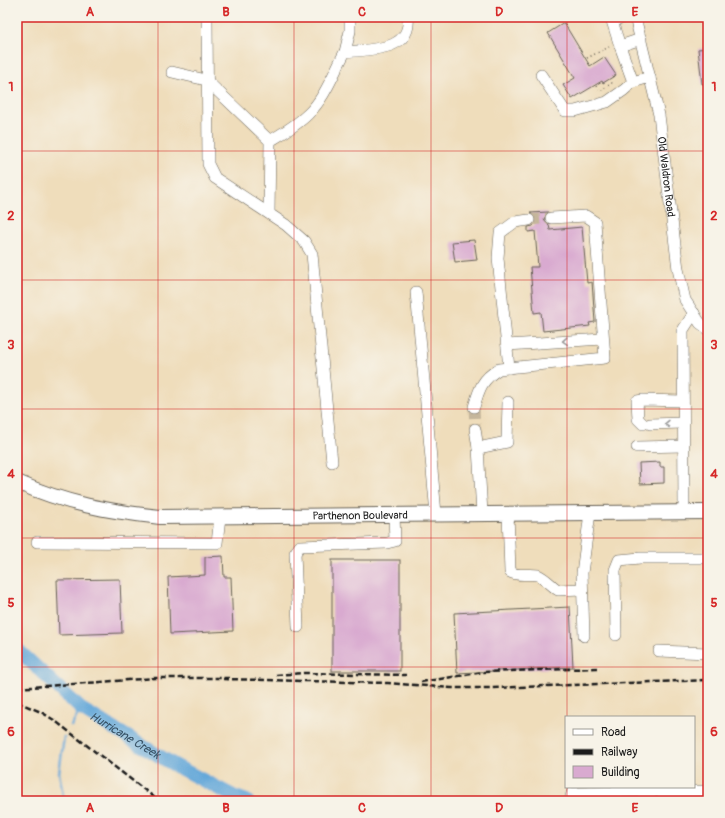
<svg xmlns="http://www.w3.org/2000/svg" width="725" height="818" font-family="Pangolin,sans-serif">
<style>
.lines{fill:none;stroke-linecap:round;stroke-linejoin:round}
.stream{stroke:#65a8d9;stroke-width:2.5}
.river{stroke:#65a8d9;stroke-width:14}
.building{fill:#d9aad0}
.minor-tunnel{stroke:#c5b69b;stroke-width:11;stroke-dasharray:11 5.5;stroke-linecap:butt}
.minor-casing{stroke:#666054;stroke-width:12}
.major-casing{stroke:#666054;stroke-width:16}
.path{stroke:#666054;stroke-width:1.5;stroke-dasharray:1 3;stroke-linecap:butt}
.minor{stroke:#fff;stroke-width:11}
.major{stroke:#fff;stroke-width:14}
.rail{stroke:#1c1c1c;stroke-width:2.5;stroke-dasharray:6 3;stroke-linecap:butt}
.oneway{stroke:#999}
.grid{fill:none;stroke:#d62828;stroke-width:1;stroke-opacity:0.55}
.labels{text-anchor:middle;stroke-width:3.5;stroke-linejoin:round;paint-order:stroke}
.street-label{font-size:11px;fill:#1c1c1c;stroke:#f7f3e8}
.water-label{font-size:12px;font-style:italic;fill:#395468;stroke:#f7f3e8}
.neatline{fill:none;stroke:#d62828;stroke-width:1.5}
.grid-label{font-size:13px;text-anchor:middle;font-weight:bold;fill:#d62828}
</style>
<rect width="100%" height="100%" fill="#f7f3e8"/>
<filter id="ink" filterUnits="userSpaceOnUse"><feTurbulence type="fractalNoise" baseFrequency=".025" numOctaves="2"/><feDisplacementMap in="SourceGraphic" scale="8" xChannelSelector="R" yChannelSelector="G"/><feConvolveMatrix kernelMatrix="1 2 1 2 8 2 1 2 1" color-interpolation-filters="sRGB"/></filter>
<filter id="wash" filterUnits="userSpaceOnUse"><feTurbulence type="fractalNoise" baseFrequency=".012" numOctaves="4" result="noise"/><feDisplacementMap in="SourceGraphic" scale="16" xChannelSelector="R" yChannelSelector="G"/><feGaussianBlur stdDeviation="0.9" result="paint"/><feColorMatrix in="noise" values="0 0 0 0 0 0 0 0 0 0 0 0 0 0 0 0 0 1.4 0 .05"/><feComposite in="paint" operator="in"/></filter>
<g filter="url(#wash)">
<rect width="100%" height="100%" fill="#efddbb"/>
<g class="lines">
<g class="stream">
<polyline points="71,726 81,709"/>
<polyline points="64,801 59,773 64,737"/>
</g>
<path class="river" id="s1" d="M17 649 81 709 176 766 233 796 247 801"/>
</g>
<g id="blocks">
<g class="building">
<polygon points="564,23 590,66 604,57 616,75 603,83 602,81 572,99 563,85 575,78 548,33"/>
<polygon points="708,48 708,83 702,84 698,49"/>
<polygon points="548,212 544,219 549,225 550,230 582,227 587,283 592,282 595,322 589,323 590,326 543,331 541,312 534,313 530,267 538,267 535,231 528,232 528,227 533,226 536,222 535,216 530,213"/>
<polygon points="474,240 477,260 455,262 452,242"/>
<polygon points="660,462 660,467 664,467 664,483 640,484 639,463"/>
<polygon points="223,556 224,577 231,577 233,631 170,634 168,577 205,575 205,557"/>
<rect x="332" y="560" width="68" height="111"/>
<polygon points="120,579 122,633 59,635 57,580"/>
<polygon points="570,607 573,667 457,673 454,613"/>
</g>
</g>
</g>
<g filter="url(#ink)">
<use href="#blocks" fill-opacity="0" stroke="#666054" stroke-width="1"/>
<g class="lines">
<g class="minor-tunnel">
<polyline points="529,220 551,218"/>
<polyline points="474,407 475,429"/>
</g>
<g class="minor-casing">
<g id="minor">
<polyline points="207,17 208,164 215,178 286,225 304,241 312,254 332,462"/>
<polyline points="624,17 612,21 620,46 641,39"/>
<path id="s2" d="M635 17 659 115 678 269 685 300 700 323 708 329"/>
<polyline points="620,46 633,82"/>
<polyline points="345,52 350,31 350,17"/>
<polyline points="172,72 206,80 270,141 269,213"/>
<polyline points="541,75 565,111 575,111 607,102 624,90 633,82 650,77"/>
<path d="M270 141C283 133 297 125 308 114 325 98 334 72 345 52 369 49 412 52 408 17"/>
<polyline points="416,292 436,514"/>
<polyline points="507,345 603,339"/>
<polyline points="509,368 498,258 500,233 515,222 529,220"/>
<path d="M474 407C479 389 482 379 499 369L605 358 595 222 586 216 551 218"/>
<polyline points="643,424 638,419 637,401 643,400 683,401"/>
<polyline points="650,424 683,423"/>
<polyline points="475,429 478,448"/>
<polyline points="637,447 683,446"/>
<polyline points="684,512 683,330 694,313"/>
<polyline points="482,513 478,448 507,442 508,402"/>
<path d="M508 513 510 572C519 577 528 573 538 575 545 578 552 586 558 590L582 589"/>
<polyline points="37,542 217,543 220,517"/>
<polyline points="298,627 295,553 300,546 387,543 395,541 394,515"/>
<polyline points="616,635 615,570 619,560 640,558 708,558"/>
<polyline points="584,636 582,573 590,513"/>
<polyline points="659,651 708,653"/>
<polyline points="570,801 572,793 708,791"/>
</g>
</g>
<g class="major-casing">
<g id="major">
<path id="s3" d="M17 482C66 504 107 511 160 517L708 512"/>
</g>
</g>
<g class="path">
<polyline points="587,58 609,47"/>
<polyline points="596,86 600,91 612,83 614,85"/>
</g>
<use href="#minor" class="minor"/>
<use href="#major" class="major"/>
<g class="rail">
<polyline points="276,675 303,673 406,675"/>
<polyline points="223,679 388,683 452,688 492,688 708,680"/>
<polyline points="421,682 484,672 597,668"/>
<polyline points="17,688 156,678 229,678"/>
<polyline points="17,702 41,712 54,720 159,801"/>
</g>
</g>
<defs><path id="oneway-chevron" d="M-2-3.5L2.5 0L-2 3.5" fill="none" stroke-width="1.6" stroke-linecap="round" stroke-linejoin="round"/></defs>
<g class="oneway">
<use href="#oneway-chevron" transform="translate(565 341) rotate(176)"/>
<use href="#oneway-chevron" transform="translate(667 424) rotate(179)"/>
</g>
</g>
<path class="grid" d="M158 17V801M294 17V801M431 17V801M567 17V717M17 151H708M17 280H708M17 409H708M17 538H708M17 667H708M567 787V801"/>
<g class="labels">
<g class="street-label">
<text dy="4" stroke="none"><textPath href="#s2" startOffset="163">Old Waldron Road</textPath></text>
<text dy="4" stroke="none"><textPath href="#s3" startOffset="348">Parthenon Boulevard</textPath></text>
</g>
<g class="water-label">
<text dy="4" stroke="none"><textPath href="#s1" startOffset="139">Hurricane Creek</textPath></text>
</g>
</g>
<rect width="725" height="818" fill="none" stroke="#f7f3e8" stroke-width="44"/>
<rect x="565" y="716" width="130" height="72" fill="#f7f3e8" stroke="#9f9d96"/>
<rect x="573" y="729" width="20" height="6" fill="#ffffff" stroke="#9f9d96"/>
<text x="601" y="736" font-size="12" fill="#1c1c1c">Road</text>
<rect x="573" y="749" width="20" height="6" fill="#1c1c1c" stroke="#9f9d96"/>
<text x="601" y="756" font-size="12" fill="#1c1c1c">Railway</text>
<rect x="573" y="766" width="20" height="12" fill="#d9aad0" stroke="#9f9d96"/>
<text x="601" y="776" font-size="12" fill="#1c1c1c">Building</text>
<rect x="22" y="22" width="681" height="774" class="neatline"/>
<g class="grid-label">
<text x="90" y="16">A</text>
<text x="226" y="16">B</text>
<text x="362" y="16">C</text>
<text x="499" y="16">D</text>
<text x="635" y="16">E</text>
<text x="11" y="91">1</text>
<text x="714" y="91">1</text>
<text x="11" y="220">2</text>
<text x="714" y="220">2</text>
<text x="11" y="349">3</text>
<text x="714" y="349">3</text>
<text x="11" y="478">4</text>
<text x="714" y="478">4</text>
<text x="11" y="607">5</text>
<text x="714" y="607">5</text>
<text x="11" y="736">6</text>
<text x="714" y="736">6</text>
<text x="90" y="812">A</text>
<text x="226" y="812">B</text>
<text x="362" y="812">C</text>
<text x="499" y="812">D</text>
<text x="635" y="812">E</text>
</g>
</svg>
